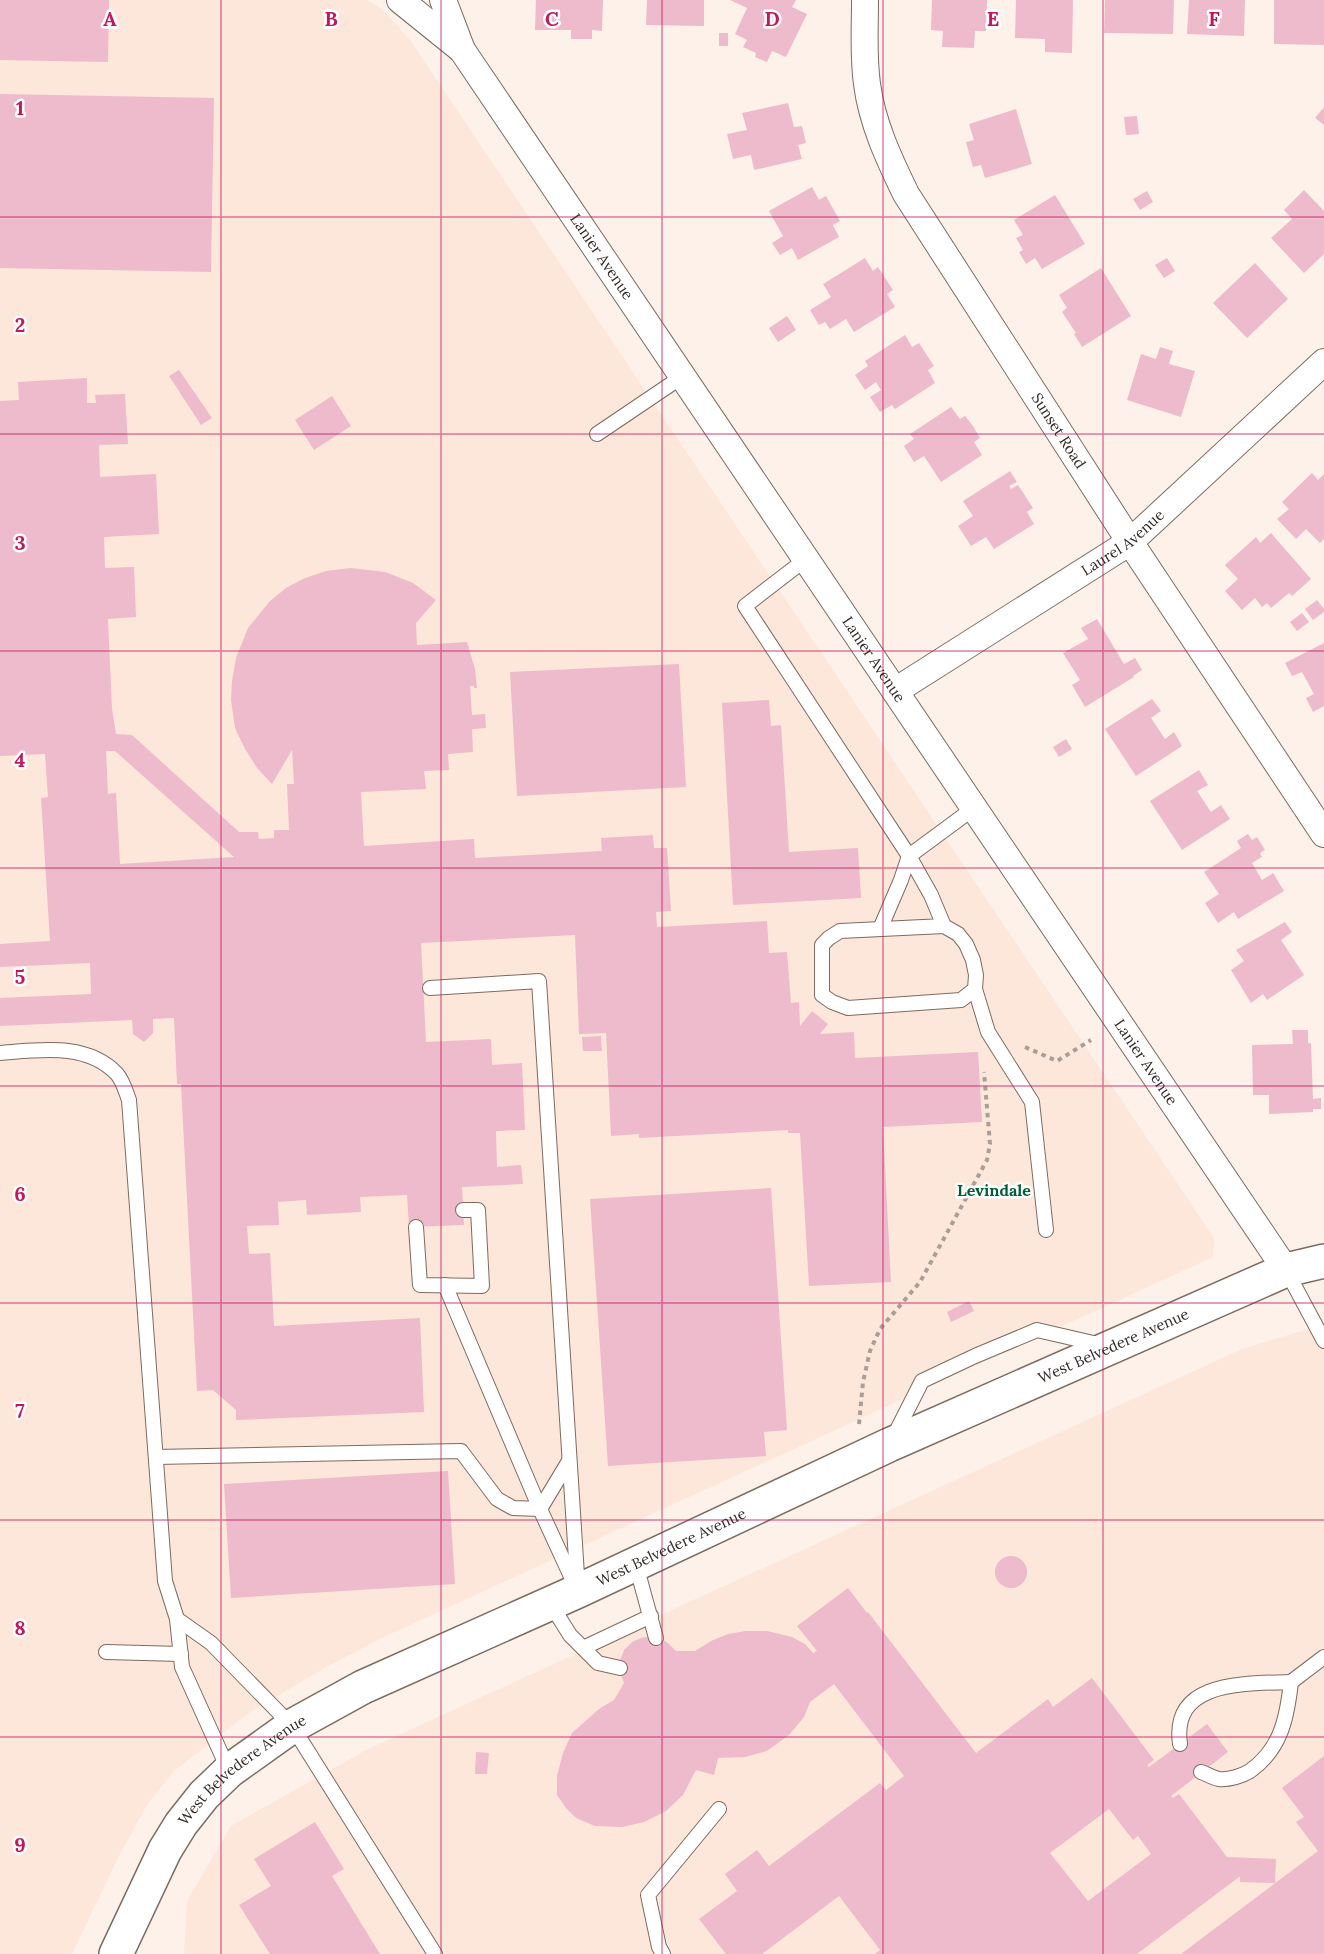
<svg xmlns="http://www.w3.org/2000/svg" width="1324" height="1954" font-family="Lora,serif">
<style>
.built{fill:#fde6da}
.building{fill:#edbbcc;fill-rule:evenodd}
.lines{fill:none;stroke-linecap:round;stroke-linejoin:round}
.lane-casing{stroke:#7d6b61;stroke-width:16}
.street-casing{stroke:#7d6b61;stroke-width:28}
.secondary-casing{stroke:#7d6b61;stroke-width:36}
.path{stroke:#a99e98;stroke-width:4;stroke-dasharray:4.5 4.5;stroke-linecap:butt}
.lane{stroke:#fff;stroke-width:14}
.street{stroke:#fff;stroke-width:26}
.secondary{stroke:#fff;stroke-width:33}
.grid{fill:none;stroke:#c2185b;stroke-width:1.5;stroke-opacity:0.55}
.labels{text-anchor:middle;stroke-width:5;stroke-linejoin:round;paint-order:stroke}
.street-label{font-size:15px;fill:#322a26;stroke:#fff}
.neighbourhood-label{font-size:16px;font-weight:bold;fill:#005d37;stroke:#fff}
.grid-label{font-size:20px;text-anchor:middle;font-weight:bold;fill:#c2185b;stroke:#fff;stroke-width:5;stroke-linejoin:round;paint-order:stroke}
</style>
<rect width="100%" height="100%" fill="#fef1ea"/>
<g class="built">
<polygon points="0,0 367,0 382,9 410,40 1214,1238 1213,1257 388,1635 328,1666 249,1713 174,1771 147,1805 120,1854 72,1954 0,1954"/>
<polygon points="1324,1324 1324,1954 184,1954 187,1901 231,1826 366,1750 1242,1349"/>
</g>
<g class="building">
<polygon points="0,0 109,0 108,62 0,60"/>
<polygon points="536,0 603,0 602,31 592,30 592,39 571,39 571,30 535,30"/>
<polygon points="647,0 704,0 704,26 646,25"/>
<polygon points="730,0 796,0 792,7 807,14 786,57 772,51 767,62 755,57 756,53 743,47 747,40 735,34 747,8"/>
<polygon points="932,0 987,0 986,31 975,31 974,48 942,47 943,31 931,30"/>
<polygon points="1016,0 1073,0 1072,53 1045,52 1045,39 1015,38"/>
<polygon points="1105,0 1174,0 1173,34 1104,33"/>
<polygon points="1189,0 1245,0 1244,36 1187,34"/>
<polygon points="1274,0 1324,0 1324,45 1274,44"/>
<rect x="719" y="33" width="9" height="13"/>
<polygon points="0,94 214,98 211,272 0,268"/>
<polygon points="788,103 794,127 802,126 806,143 798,145 802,159 754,170 751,155 733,159 727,134 747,130 742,113"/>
<polygon points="1324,107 1324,125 1315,118"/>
<polygon points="1016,109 1032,164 985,178 981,165 973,167 969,153 966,142 974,140 969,124"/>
<polygon points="1137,116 1139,134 1126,135 1124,117"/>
<polygon points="812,187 819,200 826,196 840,221 833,225 839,237 798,260 792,248 780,255 772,243 783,236 769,211"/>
<polygon points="1304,190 1324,211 1324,254 1304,273 1271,238 1292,219 1284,210"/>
<polygon points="1147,191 1153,202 1140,210 1133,199"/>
<polygon points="1055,195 1085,244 1042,269 1035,258 1026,264 1019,252 1023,250 1016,238 1023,235 1014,220"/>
<polygon points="865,258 873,271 878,267 893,290 887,294 895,307 854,332 846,319 830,329 825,322 819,325 810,310 831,297 823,284"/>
<polygon points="1167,258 1175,271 1164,278 1155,265"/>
<polygon points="1255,263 1288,299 1247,338 1213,303"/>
<polygon points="1101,268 1131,316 1082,347 1074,334 1076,333 1062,312 1067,308 1059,295"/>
<polygon points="787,316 796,330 778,342 769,328"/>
<polygon points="905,335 912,347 919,343 934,366 928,370 935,383 895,409 892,405 880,412 870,397 881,390 876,382 865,390 855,375 868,366 865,361"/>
<polygon points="1160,347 1173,351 1169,364 1195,371 1181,417 1127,400 1141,354 1156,359"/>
<polygon points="179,370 212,418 201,425 169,376"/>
<path d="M87 378V403H96L95 395 125 394 128 444 99 445 100 477 156 474 159 534 104 537 105 568 134 567 136 617 108 619 112 709 116 734 132 735 239 832H258L259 839 274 838V830H289L287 784H294L292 750 272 784 257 768 244 747 235 728 231 700 232 681 236 658 248 628 270 601 286 588 305 578 326 571 351 568 385 572 413 583 436 600 416 623 417 645 467 642 475 669 477 688H474V686H470L472 715 485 714 486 728 472 729 473 752 448 754 449 770 424 771 426 789 361 792 364 846 474 839 475 858 602 851 601 838 653 835 654 848H667L671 911 656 912 657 927 767 921 769 953 787 952 791 1003 799 1002 800 1026 812 1011 828 1024 820 1034 854 1032 855 1058 978 1052 982 1122 883 1127 891 1282 809 1286 800 1133H788V1130L639 1138V1134L611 1136 606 1033 579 1034 575 935 421 943 426 1042 491 1039 492 1065 522 1063 525 1130 496 1131 497 1167 521 1165 523 1184 462 1187 464 1225 409 1227 407 1195 360 1197 361 1212 307 1215 306 1200 278 1202 279 1225 247 1226 249 1254 270 1253 274 1326 420 1318 424 1412 236 1420V1410L213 1390 197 1391 181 1084H177L174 1018 153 1019V1033L144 1042 133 1034 132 1020 0 1026V998L91 994 90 963 0 967V944L50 941 41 798 48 797 45 754 0 756V401L19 400 18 382ZM106 751H115L234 857 120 864 116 793 108 794Z"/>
<polygon points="332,396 351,426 314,450 295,420"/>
<polygon points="951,407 960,419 965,416 973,426 980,438 974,442 982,455 941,482 924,456 914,462 904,446 914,439 910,434"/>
<polygon points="1010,471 1017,482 1009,486 1011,489 1018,485 1024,494 1033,508 1027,512 1034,524 994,549 986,537 971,546 958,526 973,516 963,501"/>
<polygon points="1312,473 1318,480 1324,474 1324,539 1320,543 1306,529 1296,539 1277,519 1289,509 1282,502"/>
<polygon points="1271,533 1311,579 1292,596 1289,593 1271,608 1267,603 1262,607 1255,598 1242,610 1225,591 1238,579 1225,565 1256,537 1260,543"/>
<polygon points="1317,600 1324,609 1324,612 1313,620 1305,609"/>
<polygon points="1302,613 1309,622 1297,631 1290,622"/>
<polygon points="1097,619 1124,664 1135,658 1142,670 1133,676 1134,677 1085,707 1072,685 1080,680 1063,653 1088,639 1081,628"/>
<polygon points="1324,643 1324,706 1313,712 1306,698 1314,694 1302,672 1292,676 1285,663"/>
<polygon points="679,664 686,787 517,796 510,672"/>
<polygon points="1152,699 1161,711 1151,718 1165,739 1174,732 1182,746 1136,776 1105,729"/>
<polygon points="769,700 771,726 781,725 789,852 858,848 861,898 733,905 722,703"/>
<polygon points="1066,739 1072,749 1059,757 1053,747"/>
<polygon points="1199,770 1208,785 1197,791 1211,812 1221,805 1230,819 1182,850 1150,801"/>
<polygon points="1248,834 1252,840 1257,837 1265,850 1260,853 1262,857 1252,863 1262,880 1273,873 1284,891 1238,919 1234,912 1218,923 1205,903 1219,894 1204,872 1241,848 1237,841"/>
<polygon points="1285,922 1292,932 1281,940 1304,975 1267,1000 1263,994 1251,1003 1231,970 1244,961 1236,950"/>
<polygon points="1292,1030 1308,1030 1308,1043 1311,1043 1313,1099 1321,1098 1321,1109 1313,1109 1313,1112 1269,1114 1269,1095 1253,1095 1252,1045 1293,1044"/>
<polygon points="601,1036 602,1051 583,1051 582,1037"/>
<polygon points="771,1188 787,1430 764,1432 766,1456 608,1466 590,1199"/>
<polygon points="969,1301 974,1311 951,1322 947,1312"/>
<polygon points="448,1471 455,1584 231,1598 224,1484"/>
<circle cx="1011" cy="1572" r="16"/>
<path d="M848 1588 867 1613 868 1612 976 1753 1048 1699 1053 1707 1092 1678 1154 1760 1147 1765 1149 1767 1207 1724 1228 1752 1171 1796 1173 1798 1179 1794 1227 1857 1276 1859 1275 1883 1240 1882V1877H1239L1137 1954H875L880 1950 839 1896 762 1954H726L699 1919 737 1891 725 1874 757 1850 769 1866 880 1783 886 1790 904 1776 834 1684 810 1702 804 1717 789 1735 767 1751 745 1757 718 1758 714 1775 696 1770 683 1795 666 1811 644 1822 622 1827 595 1826 576 1818 566 1808 557 1795V1776L563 1753 572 1733 599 1709 614 1700 624 1683 620 1672V1661L624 1650 632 1642 641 1638 651 1636 661 1638 669 1644 676 1651H695L711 1641 728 1634 746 1631H767L792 1637 805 1644 813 1653 817 1651 797 1626ZM1109 1809 1133 1840 1138 1836 1151 1854 1088 1901 1050 1853Z"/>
<polygon points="476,1752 489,1753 487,1774 475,1774"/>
<polygon points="1324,1756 1324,1954 1181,1954 1318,1851 1296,1822 1304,1817 1282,1788"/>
<polygon points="315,1822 344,1869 332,1876 380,1954 270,1954 239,1905 271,1886 254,1859"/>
</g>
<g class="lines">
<g class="lane-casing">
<g id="lane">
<polyline points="597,434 683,376"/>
<polyline points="806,559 745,606 909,856 974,808"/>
<polyline points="909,856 931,895 944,926 958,934 966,944 973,960 976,975 975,989 961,1000 848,1008 832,1002 822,995 822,945 829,938 840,931 944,926"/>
<polyline points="880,929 901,880 909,856"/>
<polyline points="430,988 539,981 578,1591"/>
<polyline points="975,989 988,1032 1032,1102 1046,1230"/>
<path d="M0 1053C39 1050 87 1042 117 1074 123 1081 126 1092 129 1100L165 1581 177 1619 182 1667 229 1771"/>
<polyline points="416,1227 420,1285 482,1286 478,1210 463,1210"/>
<polyline points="1286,1270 1324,1341"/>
<polyline points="445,1285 540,1509 574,1583"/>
<polyline points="893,1438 922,1381 975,1356 1037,1330 1102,1345"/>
<polyline points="156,1457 461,1451 497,1499 513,1508 540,1509"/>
<polyline points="540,1509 569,1461"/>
<polyline points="636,1565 656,1638"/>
<polyline points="550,1603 570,1635 598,1663 620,1668"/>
<polyline points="177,1619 211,1643 292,1726 435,1954"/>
<polyline points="583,1648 651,1616"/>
<polyline points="106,1652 181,1654"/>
<polyline points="1291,1682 1324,1657"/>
<path d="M1180 1744C1171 1679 1247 1684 1291 1682 1287 1718 1281 1749 1250 1771 1242 1776 1229 1780 1219 1779 1213 1778 1207 1774 1201 1772"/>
<polyline points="663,1954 659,1947 648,1895 719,1809"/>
</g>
</g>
<g class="street-casing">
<g id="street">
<polyline points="400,0 462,50"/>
<path id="s1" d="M443 0 462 50 1286 1270"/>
<path id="s2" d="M865 0C865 28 863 56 867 84 872 123 889 159 906 194L1130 542 1324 834"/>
<path id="s3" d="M895 691 1130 542 1324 362"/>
</g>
</g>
<g class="secondary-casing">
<g id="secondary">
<path id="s4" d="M116 1954 165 1850 181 1824 204 1795 229 1771 292 1726 363 1687 578 1591 889 1445 1286 1270 1324 1261"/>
</g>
</g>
<g class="path">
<polyline points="1025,1047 1057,1061 1091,1040"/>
<polyline points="859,1424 863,1382 870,1351 880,1329 920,1282 987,1160 990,1144 984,1072"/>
</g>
<use href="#lane" class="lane"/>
<use href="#street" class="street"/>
<use href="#secondary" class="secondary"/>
</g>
<path class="grid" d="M221 0V1954M441 0V1954M662 0V1954M883 0V1954M1103 0V1954M0 217H1324M0 434H1324M0 651H1324M0 868H1324M0 1086H1324M0 1303H1324M0 1520H1324M0 1737H1324"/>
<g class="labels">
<g class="street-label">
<text dy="5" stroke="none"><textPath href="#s1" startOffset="303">Lanier Avenue</textPath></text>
<text dy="5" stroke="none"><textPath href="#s2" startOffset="483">Sunset Road</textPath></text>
<text dy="5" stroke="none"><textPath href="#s3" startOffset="272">Laurel Avenue</textPath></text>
<text dy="5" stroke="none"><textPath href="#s1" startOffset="789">Lanier Avenue</textPath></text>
<text dy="5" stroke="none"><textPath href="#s1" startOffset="1275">Lanier Avenue</textPath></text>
<text dy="5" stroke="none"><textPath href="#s4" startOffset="1200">West Belvedere Avenue</textPath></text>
<text dy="5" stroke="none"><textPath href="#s4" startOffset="714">West Belvedere Avenue</textPath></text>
<text dy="5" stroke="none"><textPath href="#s4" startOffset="228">West Belvedere Avenue</textPath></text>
</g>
<g class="neighbourhood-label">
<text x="994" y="1196">Levindale</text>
</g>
</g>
<g class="grid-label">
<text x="110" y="26">A</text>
<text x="331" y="26">B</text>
<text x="552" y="26">C</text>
<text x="772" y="26">D</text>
<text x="993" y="26">E</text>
<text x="1214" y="26">F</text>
<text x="20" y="115">1</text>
<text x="20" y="332">2</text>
<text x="20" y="550">3</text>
<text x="20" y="767">4</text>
<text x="20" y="984">5</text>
<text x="20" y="1201">6</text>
<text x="20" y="1418">7</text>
<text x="20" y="1635">8</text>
<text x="20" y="1852">9</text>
</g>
</svg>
